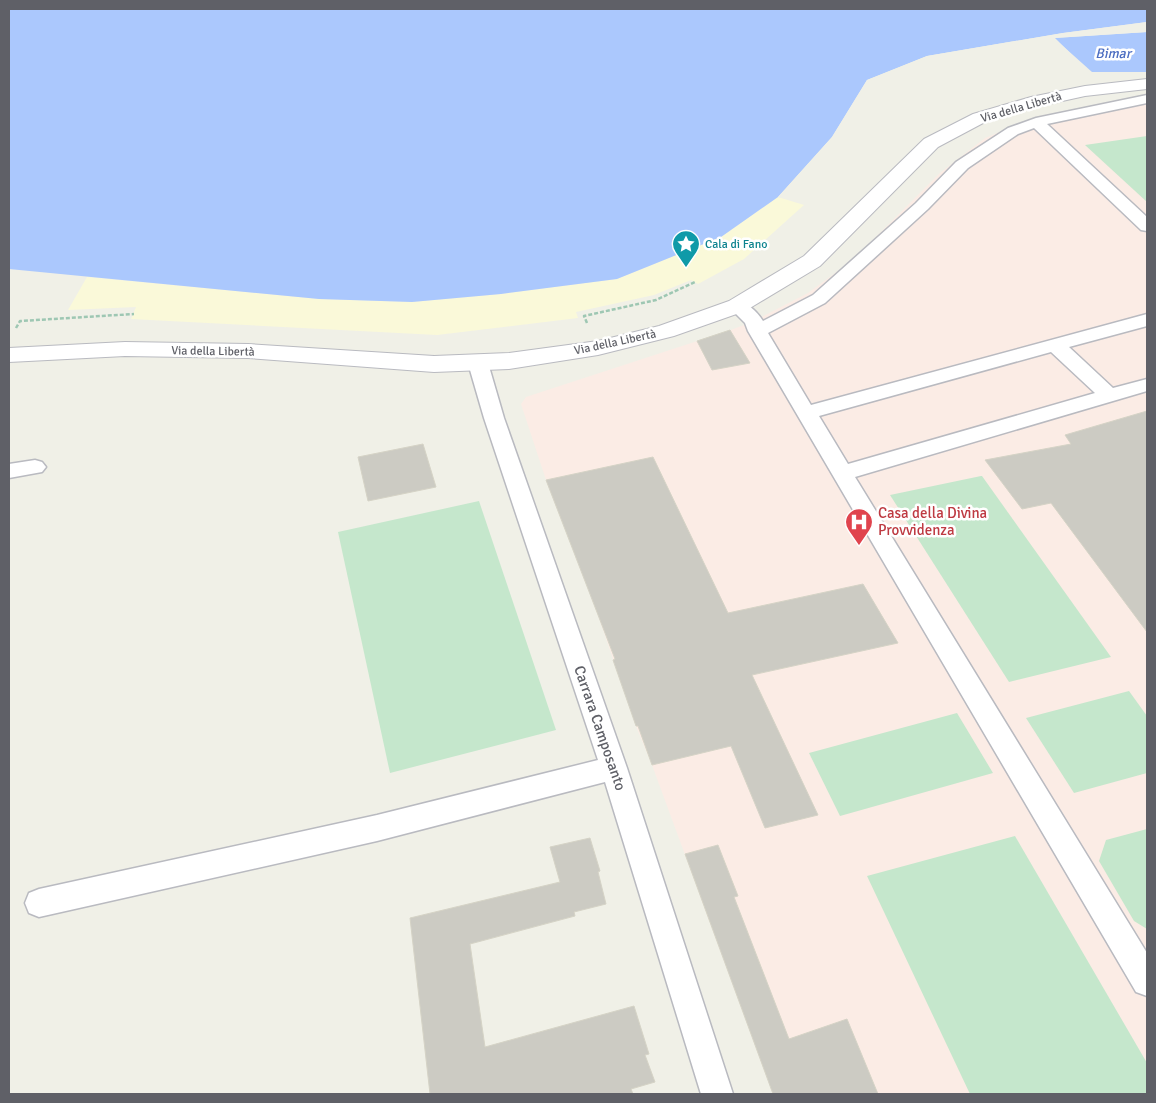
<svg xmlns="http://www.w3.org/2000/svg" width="1156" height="1103" font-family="Signika,sans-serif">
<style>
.medical{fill:#fbece5}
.green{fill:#c5e7cc}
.sand{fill:#faf9d9}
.water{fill:#abc8fd}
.pier{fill:#f0f0e7}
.building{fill:#cccbc3;stroke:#d5d3c6}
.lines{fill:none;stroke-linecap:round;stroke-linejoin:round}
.service-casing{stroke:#b9bac0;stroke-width:3}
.minor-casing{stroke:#b9bac0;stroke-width:2}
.path{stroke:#9ec7b3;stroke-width:2.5;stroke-dasharray:4 2;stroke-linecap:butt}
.service{fill:#fff;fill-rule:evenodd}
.minor{fill:#fff;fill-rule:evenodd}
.labels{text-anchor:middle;stroke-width:5;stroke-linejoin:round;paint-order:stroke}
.far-street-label{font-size:12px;fill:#5f6067;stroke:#fff}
.far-culture-label{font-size:12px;fill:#0d838f;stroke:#fff;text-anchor:start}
.far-water-label{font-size:14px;font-style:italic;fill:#4c6dc1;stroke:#fff}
.health-label{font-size:15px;fill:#be3a42;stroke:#fff;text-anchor:start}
.street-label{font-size:15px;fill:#5f6067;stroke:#fff}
</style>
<rect width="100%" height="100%" fill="#f0f0e7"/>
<polygon class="medical" points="1147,96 1147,1094 773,1094 652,765 636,726 597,612 546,480 521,404 526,397 731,330 754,321 808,293 854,259 940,173 985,138 1039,116"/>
<g class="green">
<polygon points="1147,136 1147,202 1085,145"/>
<polygon points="981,476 982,476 1111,657 1009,682 890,495"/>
<polygon points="479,501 556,730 390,773 338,532"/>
<polygon points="1129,691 1147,716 1147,773 1074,793 1026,718"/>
<polygon points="957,713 993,773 840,816 809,753"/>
<polygon points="1147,829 1147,929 1134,921 1099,861 1106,840"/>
<polygon points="1015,836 1147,1063 1147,1094 970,1094 867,876"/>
</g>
<polygon class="sand" points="778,197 804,205 744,259 698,284 691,280 654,295 576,312 578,318 437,335 131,319 136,307 68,310 87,277 319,299 412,302 501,294 617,279 721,237"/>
<g class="water">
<polygon points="9,9 1147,9 1147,22 1063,33 927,56 867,80 832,137 778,197 721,237 617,279 501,294 412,302 319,299 9,269"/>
<polygon points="1147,32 1147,72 1092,72 1054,38"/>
</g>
<polygon class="pier" points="1147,22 1147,25 1084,33 1147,29 1147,32 1055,38 1075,58 1071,58 1052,37 928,58 868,82 834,139 780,198 778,197 832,137 867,80 927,56 1063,33"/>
<g class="building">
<polygon points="730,330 750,363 712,370 697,341"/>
<polygon points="1147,411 1147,632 1051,503 1022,509 985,460 1071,444 1065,435"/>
<polygon points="423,444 436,487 368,501 358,457"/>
<polygon points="653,457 728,613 863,584 898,643 752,675 818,815 765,828 731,746 652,765 638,726 636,726 613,660 615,659 546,480"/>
<polygon points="590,838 600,871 598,872 606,904 574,912 575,916 470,944 485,1047 634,1006 649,1054 645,1055 655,1082 631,1089 633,1094 430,1094 410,918 560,882 550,847"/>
<polygon points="718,845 738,896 734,897 789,1039 847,1019 878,1094 773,1094 685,854"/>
</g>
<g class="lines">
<g class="service-casing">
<g id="service">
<path d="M1147 95V103L1047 124 1147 217V231L1141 230 1034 128 1018 134 968 168 928 209 825 303 768 333 811 405 1147 314V326L1069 347 1113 388 1147 379V391L855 477 1147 953V996L1136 992 748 331 745 323 728 306 731 302C744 299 756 310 763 321L813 295 916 203 956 162 1008 128 1036 118ZM1051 352 1095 393 848 464 819 416Z"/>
<polygon points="478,357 485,359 488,363 504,418 627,768 733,1094 701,1094 605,782 377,841 39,917 29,913 25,903 29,893 39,889 377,815 598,760 484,418 468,363 471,359"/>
<polygon points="35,460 42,462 46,467 42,472 9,478 9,464"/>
</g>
</g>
<g class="minor-casing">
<polygon id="minor" points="1147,79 1147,89 1085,96 1035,107 985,122 938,147 820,266 745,311 674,336 598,355 509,369 434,372 248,358 125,356 9,362 9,348 125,342 248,344 434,356 509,353 598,341 659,326 729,301 804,256 924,139 973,114 1031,97 1085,86"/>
</g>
<g class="path">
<polyline points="587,323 584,316 656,300 695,282"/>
<polyline points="16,328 20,321 134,314"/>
</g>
<use href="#service" class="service"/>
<use href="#minor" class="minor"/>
</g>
<defs>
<g id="sight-pin" transform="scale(1.4375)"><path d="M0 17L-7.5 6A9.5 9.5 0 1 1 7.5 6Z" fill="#0f9aa8" stroke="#fff"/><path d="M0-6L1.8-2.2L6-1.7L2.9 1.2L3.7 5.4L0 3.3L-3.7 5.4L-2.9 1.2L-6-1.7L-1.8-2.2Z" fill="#fff"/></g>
<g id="hospital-pin" transform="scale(1.4375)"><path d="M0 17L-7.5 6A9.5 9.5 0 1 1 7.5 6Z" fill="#e0444e" stroke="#fff"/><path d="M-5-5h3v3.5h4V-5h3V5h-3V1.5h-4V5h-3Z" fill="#fff"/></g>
</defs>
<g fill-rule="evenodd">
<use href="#sight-pin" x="686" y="244"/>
<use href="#hospital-pin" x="859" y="522"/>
</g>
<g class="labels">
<g class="far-street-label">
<text transform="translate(1021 107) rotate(-16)" y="4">Via della Libertà</text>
<text transform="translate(615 342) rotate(-12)" y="4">Via della Libertà</text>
<text transform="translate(213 351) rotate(1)" y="4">Via della Libertà</text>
</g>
<g class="far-culture-label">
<text x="705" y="248">Cala di Fano</text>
</g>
<g class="far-water-label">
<text x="1113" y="58">Bimar</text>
</g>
<g class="health-label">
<text x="878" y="518">Casa della Divina<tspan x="878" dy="17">Provvidenza</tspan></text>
</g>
<g class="street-label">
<text transform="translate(600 728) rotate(71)" y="5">Carrara Camposanto</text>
</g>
</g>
<rect width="1156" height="1103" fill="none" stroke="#5f6067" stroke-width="20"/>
</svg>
